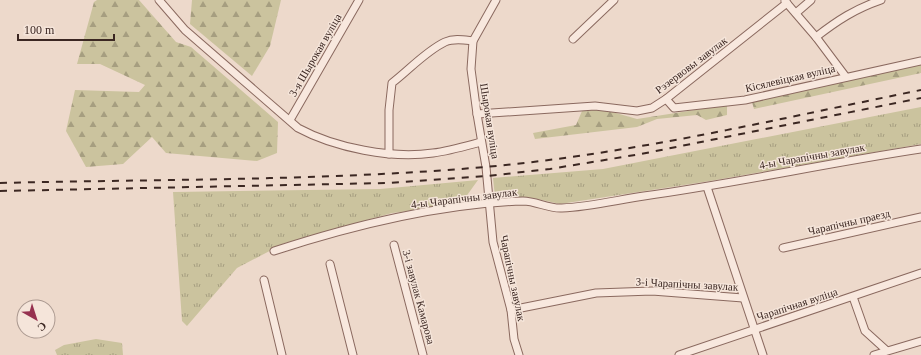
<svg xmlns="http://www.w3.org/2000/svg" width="921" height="355" font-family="'Times New Roman',serif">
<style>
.grass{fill:url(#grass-tufts)}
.forest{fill:url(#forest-firs)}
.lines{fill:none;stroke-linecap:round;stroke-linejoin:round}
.minor-casing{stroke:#8a695f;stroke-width:9}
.minor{stroke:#f8e8de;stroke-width:7}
.rail{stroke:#3b2722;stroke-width:2;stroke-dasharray:7 7;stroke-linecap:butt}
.labels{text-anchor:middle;stroke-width:3;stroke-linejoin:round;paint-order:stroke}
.street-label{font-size:11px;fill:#3b2722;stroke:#f5e5da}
</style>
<defs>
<pattern id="grass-tufts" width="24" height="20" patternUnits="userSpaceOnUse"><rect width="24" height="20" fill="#cbc39e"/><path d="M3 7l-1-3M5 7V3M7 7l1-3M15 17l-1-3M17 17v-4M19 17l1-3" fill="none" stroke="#a69e80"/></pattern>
<pattern id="forest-firs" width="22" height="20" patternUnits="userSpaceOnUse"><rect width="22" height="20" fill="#cbc39e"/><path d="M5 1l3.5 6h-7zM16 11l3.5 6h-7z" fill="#a69e80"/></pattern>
</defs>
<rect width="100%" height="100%" fill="#edd9cb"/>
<g class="grass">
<polygon points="921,107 921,144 710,181 560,204 533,198 495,197 493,178 603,169"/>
<polygon points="478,180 460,205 392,213 285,243 237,268 187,326 182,321 173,192 380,189"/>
<polygon points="96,339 122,343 123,355 57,355 55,350 64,345"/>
</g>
<g class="forest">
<polygon points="97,0 139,0 176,42 191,47 278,122 277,153 257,161 166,153 152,137 123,164 86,167 66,131 75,90 139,92 145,85 100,64 77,64 94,2"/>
<polygon points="192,0 281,0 270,46 252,76 190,24"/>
<polygon points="921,64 921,73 754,109 752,102"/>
<polygon points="727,105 727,115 706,120 697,115 657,119 637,127 535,139 533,133 576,125 582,111 602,109 637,119"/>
</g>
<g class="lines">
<g class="minor-casing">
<g id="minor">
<path d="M159 0 185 30 298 128C335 148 392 159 433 153 449 151 466 146 481 142"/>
<polyline points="496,0 473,41 471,69 477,114 486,167 493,242 511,310 514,339 519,355"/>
<polyline points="785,1 816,37 846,77"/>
<polyline points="796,13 811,0"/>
<path d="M816 37C838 20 855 9 881 0"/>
<polyline points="573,39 614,0"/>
<polyline points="666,99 674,108 745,100 921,61"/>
<polyline points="477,114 595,106 637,111 652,108 666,99 787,3"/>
<polyline points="290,120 359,0"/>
<path d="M389 154V110L392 83C409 70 426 51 445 42 454 38 464 40 473 41"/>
<polyline points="707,187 763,355"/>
<polyline points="394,245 423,355"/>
<polyline points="783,248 921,217"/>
<path d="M274 251C354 225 438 204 523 201 536 201 549 209 562 208 589 207 617 200 644 196 737 183 828 163 921 149"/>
<polyline points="330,264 353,355"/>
<polyline points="264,280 282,355"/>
<polyline points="853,297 865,331 886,350"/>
<polyline points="511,310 596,293 652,291 743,298"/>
<polyline points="679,355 921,273"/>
<polyline points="874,355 921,341"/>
</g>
</g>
<use href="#minor" class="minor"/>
<g class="rail">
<path d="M0 183C161 179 324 181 485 167 632 154 777 119 921 90"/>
<polyline points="0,191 387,183 487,176 550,169 641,154 921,98"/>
</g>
</g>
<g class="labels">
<g class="street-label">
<text transform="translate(315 55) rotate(-60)" y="4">3-я Шырокая вуліца</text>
<text transform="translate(691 65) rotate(-37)" y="4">Рэзервовы завулак</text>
<text transform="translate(790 78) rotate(-13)" y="4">Кісялевіцкая вуліца</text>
<text transform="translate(490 121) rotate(81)" y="4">Шырокая вуліца</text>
<text transform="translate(812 156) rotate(-10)" y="4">4-ы Чарапічны завулак</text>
<text transform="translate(464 198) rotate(-7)" y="4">4-ы Чарапічны завулак</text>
<text transform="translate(849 222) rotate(-13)" y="4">Чарапічны праезд</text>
<text transform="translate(513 278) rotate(78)" y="4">Чарапічны завулак</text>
<text transform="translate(687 284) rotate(3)" y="4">3-і Чарапічны завулак</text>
<text transform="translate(419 297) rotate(75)" y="4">3-і завулак Камарова</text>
<text transform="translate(797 304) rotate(-18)" y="4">Чарапічная вуліца</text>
</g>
</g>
<g transform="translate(36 319) rotate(141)"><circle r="19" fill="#f5e5da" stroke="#ab9990"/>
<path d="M0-3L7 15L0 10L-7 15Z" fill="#963250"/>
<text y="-6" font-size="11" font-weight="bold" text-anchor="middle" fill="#3b2722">С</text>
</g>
<path d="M18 34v6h96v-6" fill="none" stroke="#3b2722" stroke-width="2"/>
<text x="24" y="34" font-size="12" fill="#3b2722" stroke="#f5e5da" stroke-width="3" paint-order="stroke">100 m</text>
</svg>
